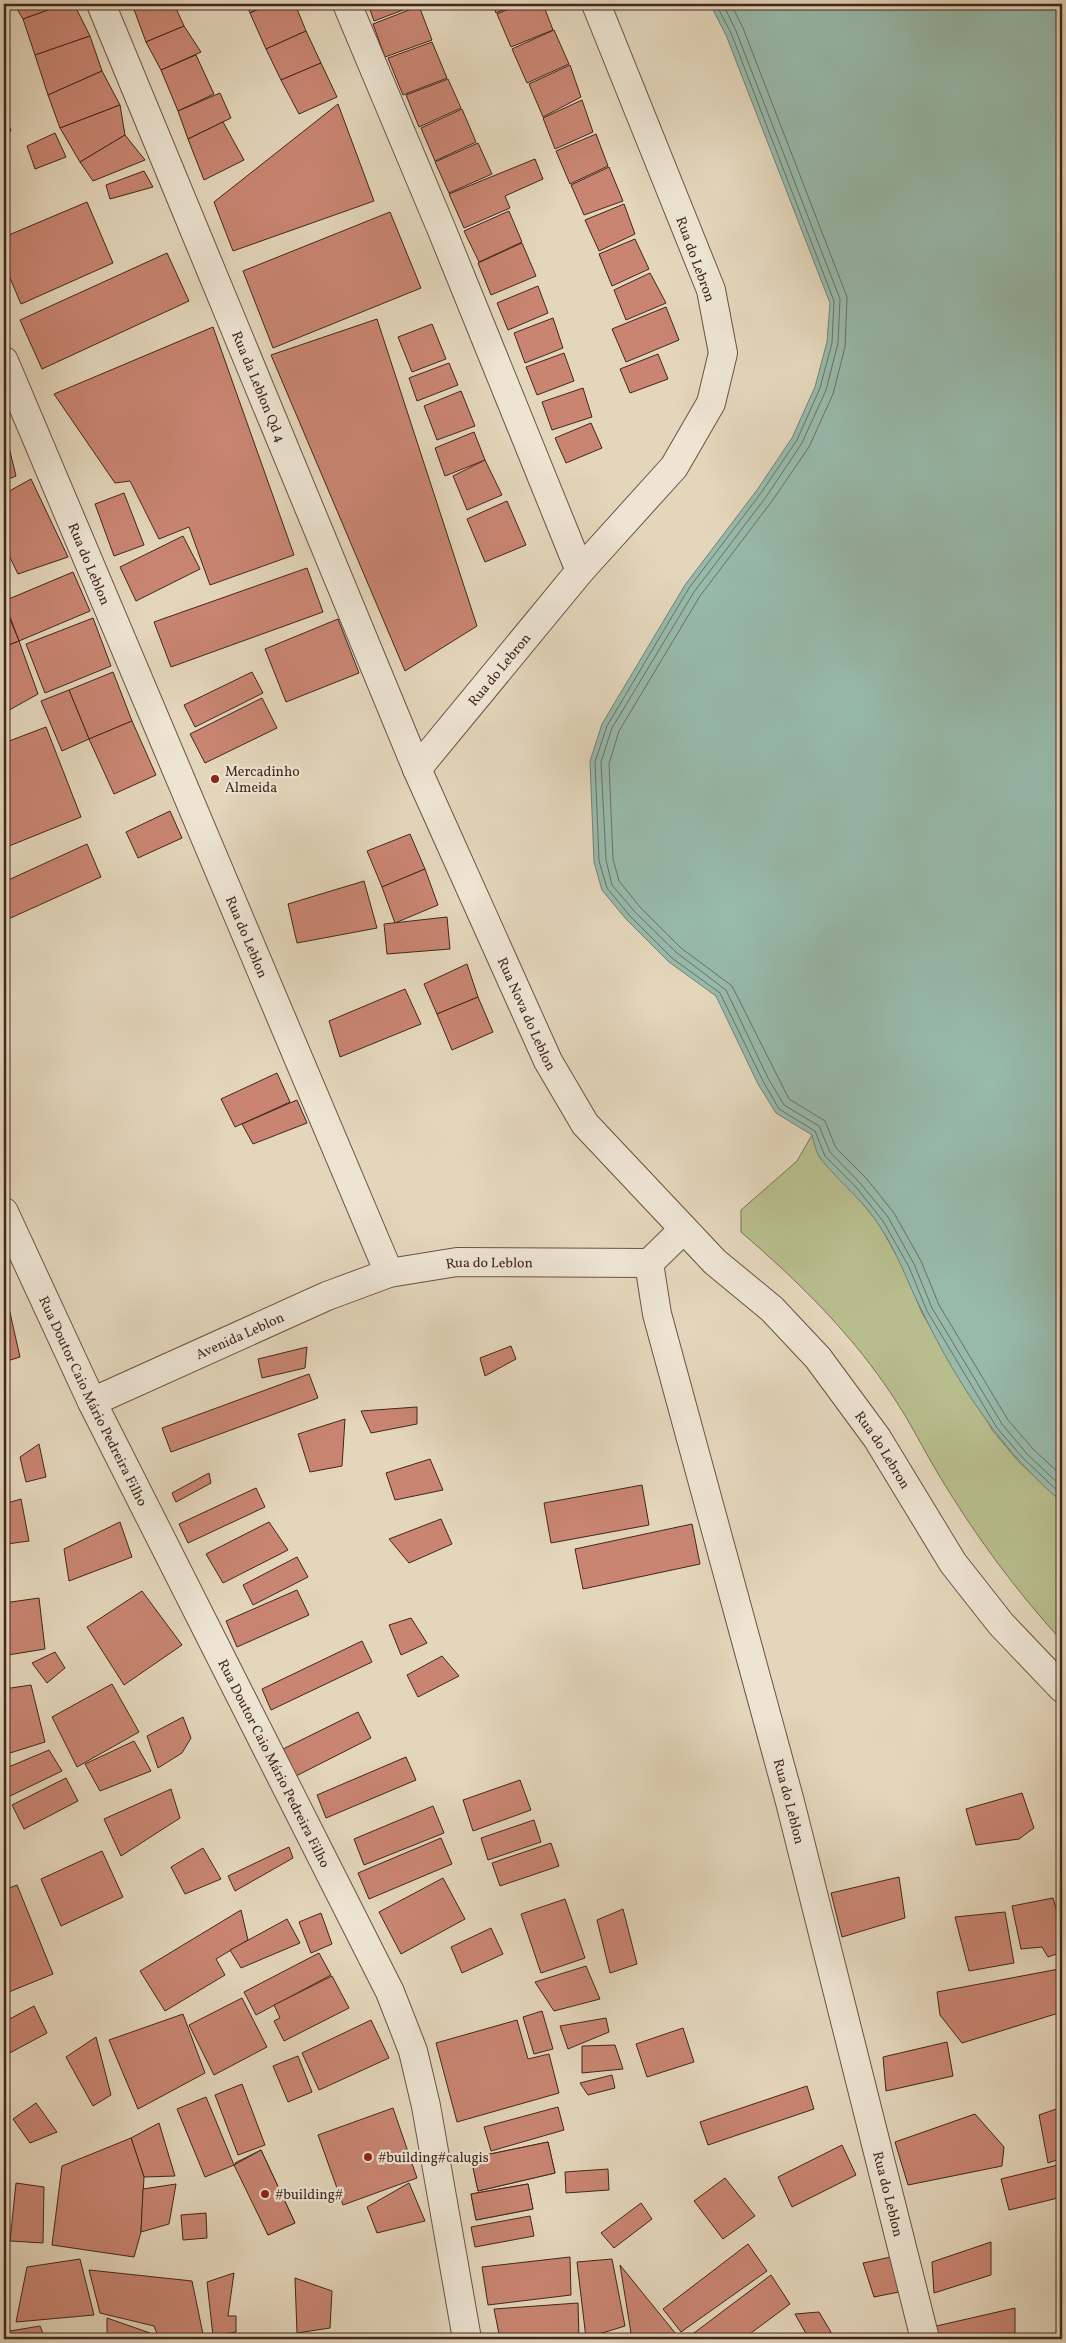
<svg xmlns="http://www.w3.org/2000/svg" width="1066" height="2343" font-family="Vollkorn,serif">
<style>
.green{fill:#b8bd8d;stroke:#7d7254}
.water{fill:#97baab;stroke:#757f72}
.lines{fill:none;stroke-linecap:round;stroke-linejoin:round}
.shore{stroke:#6c7064;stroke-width:1}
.building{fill:#c98572;stroke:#42261c}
.minor-casing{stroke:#6a5244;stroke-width:30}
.minor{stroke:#ede4d3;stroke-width:28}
.poi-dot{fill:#8f2418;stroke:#ede4d3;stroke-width:2}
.labels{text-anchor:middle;stroke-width:4.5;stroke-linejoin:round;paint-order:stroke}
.street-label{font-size:14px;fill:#42261c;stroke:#ede4d3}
.poi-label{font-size:14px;fill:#42261c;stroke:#ede4d3;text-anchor:start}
</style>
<rect width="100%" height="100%" fill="#e4d6bb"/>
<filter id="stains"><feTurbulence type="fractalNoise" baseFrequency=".004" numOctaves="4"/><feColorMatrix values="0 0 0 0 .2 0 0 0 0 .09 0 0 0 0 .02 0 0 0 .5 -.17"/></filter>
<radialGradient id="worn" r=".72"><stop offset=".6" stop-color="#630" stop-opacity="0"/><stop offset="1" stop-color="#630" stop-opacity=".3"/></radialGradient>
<path class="green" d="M812 1135 820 1158 852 1190 879 1224 904 1269 922 1313 993 1431 1019 1462 1062 1502V1641C1016 1591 975 1535 940 1477 924 1451 911 1423 894 1398 852 1334 799 1282 741 1232V1210L797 1161Z"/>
<path class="water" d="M710 4H1062V1502C1002 1452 957 1383 923 1313 908 1284 898 1253 879 1225 863 1200 839 1182 821 1159 816 1153 814 1142 812 1135L776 1113 758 1084 716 996 669 962 626 919 602 890 594 862 590 761 602 724 685 585 757 490 792 438 815 387 827 342 830 303 726 35Z"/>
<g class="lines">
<g class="shore">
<polyline points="716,4 731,33 834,301 832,343 820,388 797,440 761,493 689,588 607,726 595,762 599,861 607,888 630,916 672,958 720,993 763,1081 779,1109 815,1131 825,1156 856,1187 883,1221 909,1267 927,1311 997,1428 1023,1458 1062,1495"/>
<polyline points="723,4 736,31 840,299 838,343 826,390 802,443 766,497 694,592 612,728 601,762 606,860 612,885 635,912 677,953 726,990 768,1078 784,1105 819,1126 830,1152 860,1183 888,1217 914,1264 932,1308 1002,1424 1027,1454 1062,1487"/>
<polyline points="731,4 743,28 847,297 845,347 833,394 809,447 772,501 700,596 619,731 609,764 613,859 619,881 640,907 681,948 732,986 789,1099 825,1121 836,1148 866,1178 894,1213 921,1261 939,1305 1008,1420 1033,1449 1062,1476"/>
</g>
</g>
<g class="building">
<polygon points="14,4 65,4 23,19"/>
<polygon points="65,4 74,4 90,36 35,55 23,19"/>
<polygon points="132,4 174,4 184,26 146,42"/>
<polygon points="246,4 270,4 250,13"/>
<polygon points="270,4 295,4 306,31 266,49 250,13"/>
<polygon points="368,4 419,4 374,21"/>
<polygon points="493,4 518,4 496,13"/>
<polygon points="521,4 543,4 553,30 511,47 497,14"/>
<polygon points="419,6 432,40 385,57 373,24"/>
<polygon points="184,26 201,52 161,70 146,42"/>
<polygon points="554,30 569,64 527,83 512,49"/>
<polygon points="306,31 321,63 281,80 266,49"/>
<polygon points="90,36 102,71 48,95 35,55"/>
<polygon points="432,42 447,78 403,95 388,58"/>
<polygon points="196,55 214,94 178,111 161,70"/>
<polygon points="321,63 337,97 299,114 281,80"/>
<polygon points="570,65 581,97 543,117 529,84"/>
<polygon points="102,71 120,105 60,128 48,95"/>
<polygon points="448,79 461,108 419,127 406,95"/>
<polygon points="220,93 231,118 188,139 178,111"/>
<polygon points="582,100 593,132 555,149 543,118"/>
<polygon points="338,104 374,201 233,251 214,202"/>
<polygon points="120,105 125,135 80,162 60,128"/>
<polygon points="462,109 476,142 435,161 421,128"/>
<polygon points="6,117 11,131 4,134 4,118"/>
<polygon points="223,122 244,160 204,180 188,139"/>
<polygon points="55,133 66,157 35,169 27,146"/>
<polygon points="596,134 608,166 570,184 556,151"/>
<polygon points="125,135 145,160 93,181 80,162"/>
<polygon points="478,143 492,174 449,193 435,162"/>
<polygon points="535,159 543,179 505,196 510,208 464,228 449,194"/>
<polygon points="609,167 623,201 584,215 571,185"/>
<polygon points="144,171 153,187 110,199 106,185"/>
<polygon points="87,202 113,263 21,304 4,264 4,237"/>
<polygon points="624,204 635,234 599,251 585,220"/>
<polygon points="509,211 522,242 479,262 464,231"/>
<polygon points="390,212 421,288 273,348 243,271"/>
<polygon points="635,239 649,269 612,286 599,254"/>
<polygon points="522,243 536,276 491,295 478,263"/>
<polygon points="167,253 189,301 42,369 20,320"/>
<polygon points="650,273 666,303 626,320 614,290"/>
<polygon points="538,286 548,313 508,330 497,303"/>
<polygon points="666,307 679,340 626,362 612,329"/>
<polygon points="553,318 563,348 525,363 514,333"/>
<polygon points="377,319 477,626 405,671 271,355"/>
<polygon points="432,324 446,359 412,372 398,337"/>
<polygon points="213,327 294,555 210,585 189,527 159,539 130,481 115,483 54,394"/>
<polygon points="564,353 574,381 537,395 526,367"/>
<polygon points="658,354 668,379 630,393 620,369"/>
<polygon points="449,363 458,385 417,401 409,378"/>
<polygon points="583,388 592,417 552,430 542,402"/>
<polygon points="461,391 475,426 437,440 424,406"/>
<polygon points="591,423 602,448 566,463 555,438"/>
<polygon points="4,427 16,476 4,481"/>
<polygon points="474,432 485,460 445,476 435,448"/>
<polygon points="485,460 502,495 467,510 453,476"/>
<polygon points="31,479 68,557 18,574 4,545 4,494"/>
<polygon points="124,493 144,545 114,556 95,504"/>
<polygon points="507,501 526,545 485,562 467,519"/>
<polygon points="183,536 200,569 136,601 120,567"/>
<polygon points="307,568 323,612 171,667 154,622"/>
<polygon points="73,572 90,611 19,641 4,601"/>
<polygon points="4,605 19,641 4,647"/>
<polygon points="93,618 111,666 45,693 26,644"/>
<polygon points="338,619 359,673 286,702 265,649"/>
<polygon points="19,641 38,694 4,713 4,647"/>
<polygon points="113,672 132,721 89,739 69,690"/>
<polygon points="252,672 263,693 195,727 184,705"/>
<polygon points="69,690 89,739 62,751 41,701"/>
<polygon points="262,698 277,728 205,763 190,734"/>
<polygon points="132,721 156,775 114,794 89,739"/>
<polygon points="46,727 81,817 9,846 4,833 4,743"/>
<polygon points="170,811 182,838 138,858 126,832"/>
<polygon points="410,834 425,869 382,887 367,851"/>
<polygon points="87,844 101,877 4,921 4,882"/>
<polygon points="425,869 438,905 395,923 382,887"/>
<polygon points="364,881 377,928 297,943 288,904"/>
<polygon points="447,917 450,949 387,954 384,924"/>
<polygon points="467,964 478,997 437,1014 424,984"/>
<polygon points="405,989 421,1024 340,1057 329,1021"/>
<polygon points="478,997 493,1032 452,1050 437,1014"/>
<polygon points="277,1073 290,1102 235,1127 221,1099"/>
<polygon points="297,1100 307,1123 253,1144 242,1124"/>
<polygon points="4,1276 9,1285 4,1287"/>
<polygon points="8,1304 20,1357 4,1362 4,1305"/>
<polygon points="511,1346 516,1359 485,1376 480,1358"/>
<polygon points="307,1347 305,1368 262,1378 258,1359"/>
<polygon points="309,1374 318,1398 171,1452 162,1428"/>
<polygon points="417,1407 417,1424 371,1433 361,1411"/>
<polygon points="345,1419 342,1466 310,1472 298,1434"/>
<polygon points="39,1444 46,1477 26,1482 20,1457"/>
<polygon points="430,1459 443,1490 395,1500 386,1473"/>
<polygon points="209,1473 211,1483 176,1502 172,1493"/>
<polygon points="642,1485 649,1525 551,1543 544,1503"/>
<polygon points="256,1488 265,1507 188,1543 179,1524"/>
<polygon points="21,1499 29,1541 7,1544 4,1504"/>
<polygon points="441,1519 452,1544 409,1563 389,1539"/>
<polygon points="120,1522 132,1557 69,1581 64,1549"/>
<polygon points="269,1522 288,1550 223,1583 206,1554"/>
<polygon points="692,1524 700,1564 583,1589 575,1549"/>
<polygon points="297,1557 308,1577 253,1605 243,1585"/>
<polygon points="297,1590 309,1615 237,1647 226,1621"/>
<polygon points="142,1591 182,1645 124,1685 87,1627"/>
<polygon points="39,1598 45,1649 8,1655 4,1630 4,1603"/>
<polygon points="411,1618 427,1643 401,1655 389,1625"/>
<polygon points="362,1641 372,1662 271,1710 262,1689"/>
<polygon points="55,1652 65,1668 47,1683 32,1663"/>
<polygon points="442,1656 459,1676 418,1697 407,1675"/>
<polygon points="112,1684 139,1732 77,1767 52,1717"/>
<polygon points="31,1685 45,1742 10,1753 4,1741 4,1689"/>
<polygon points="358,1712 371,1738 296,1776 283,1749"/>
<polygon points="183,1717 191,1738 182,1753 158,1768 147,1736"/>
<polygon points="134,1741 151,1771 100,1791 85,1764"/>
<polygon points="49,1750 62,1771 6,1798 4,1794 4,1769"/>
<polygon points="406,1757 416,1780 326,1818 317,1795"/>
<polygon points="66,1778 78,1801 24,1829 12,1805"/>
<polygon points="520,1780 531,1810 473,1831 463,1800"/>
<polygon points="171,1789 180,1818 121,1856 104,1819"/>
<polygon points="1022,1793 1034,1828 1019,1839 976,1845 966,1809"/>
<polygon points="433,1806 444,1833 364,1865 354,1839"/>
<polygon points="534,1820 541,1842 488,1860 481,1838"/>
<polygon points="441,1838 452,1864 369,1899 358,1873"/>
<polygon points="551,1843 559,1866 500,1886 492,1863"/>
<polygon points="289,1847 293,1858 235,1891 228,1876"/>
<polygon points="203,1848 221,1879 185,1894 171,1867"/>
<polygon points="102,1851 123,1897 61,1926 41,1879"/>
<polygon points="899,1877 905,1918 842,1937 831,1893"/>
<polygon points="443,1878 465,1919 401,1954 379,1912"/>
<polygon points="17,1885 53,1974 4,1994 4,1890"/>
<polygon points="1053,1898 1062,1929 1062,1952 1048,1957 1042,1947 1021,1949 1012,1906"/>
<polygon points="565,1899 585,1958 541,1973 521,1914"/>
<polygon points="623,1909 637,1964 610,1973 597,1920"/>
<polygon points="241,1910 248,1940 216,1959 225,1975 165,2011 140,1971"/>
<polygon points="1005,1912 1014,1963 969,1971 955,1917"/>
<polygon points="321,1913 332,1944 311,1953 299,1922"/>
<polygon points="287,1919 300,1943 241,1968 230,1950"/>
<polygon points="491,1928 503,1954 462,1973 451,1947"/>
<polygon points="319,1953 331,1975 256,2015 244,1992"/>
<polygon points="586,1966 600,1999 554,2011 535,1982"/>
<polygon points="1059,1969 1062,2012 962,2043 940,2015 937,1992"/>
<polygon points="332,1976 349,2008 284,2041 274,2021 280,2018 274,2005"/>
<polygon points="242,1998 267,2047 214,2075 189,2025"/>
<polygon points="34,2006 47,2033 4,2056 4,2022"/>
<polygon points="542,2011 553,2049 534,2054 523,2017"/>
<polygon points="183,2014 205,2073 138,2109 109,2040"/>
<polygon points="606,2018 609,2032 568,2049 560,2026"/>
<polygon points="371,2020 389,2058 319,2090 302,2053"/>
<polygon points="517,2020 528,2059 549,2054 559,2093 457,2122 436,2043"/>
<polygon points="683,2028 694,2062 647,2077 636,2044"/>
<polygon points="96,2037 111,2095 93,2106 66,2057"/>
<polygon points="947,2042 953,2076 886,2091 883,2057"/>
<polygon points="615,2045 623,2069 582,2073 582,2046"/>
<polygon points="298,2056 312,2092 288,2102 273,2066"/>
<polygon points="612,2075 615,2088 588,2095 580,2083"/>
<polygon points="242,2084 265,2145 238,2155 215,2095"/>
<polygon points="807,2086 814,2109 708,2145 700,2122"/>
<polygon points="206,2097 234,2165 205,2177 177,2109"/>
<polygon points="36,2103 57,2132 30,2143 13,2119"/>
<polygon points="558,2107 564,2130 491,2151 484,2127"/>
<polygon points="1062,2107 1062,2158 1048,2163 1039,2115"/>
<polygon points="393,2108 417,2178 343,2205 318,2135"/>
<polygon points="975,2114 1004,2147 1002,2166 908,2185 895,2142"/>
<polygon points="159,2123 175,2176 144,2177 131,2138"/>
<polygon points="131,2138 144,2177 141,2232 134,2257 52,2245 62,2166"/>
<polygon points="548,2142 555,2173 478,2191 471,2158"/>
<polygon points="548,2142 555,2173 478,2191 471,2158"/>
<polygon points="842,2145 856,2175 792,2207 778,2177"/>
<polygon points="261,2150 295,2223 268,2235 235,2163"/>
<polygon points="261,2150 295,2223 268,2235 234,2165"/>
<polygon points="1062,2164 1062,2197 1009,2210 1001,2179"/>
<polygon points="608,2169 609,2190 566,2193 565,2172"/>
<polygon points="725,2178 755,2216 723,2239 694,2201"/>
<polygon points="16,2183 44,2187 43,2243 10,2241"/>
<polygon points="409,2183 425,2221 377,2233 367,2207"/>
<polygon points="176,2184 169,2224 141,2232 143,2189"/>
<polygon points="528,2184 533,2209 476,2220 471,2194"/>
<polygon points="528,2184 533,2209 476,2220 471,2194"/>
<polygon points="641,2203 652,2219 614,2248 601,2233"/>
<polygon points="206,2213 207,2238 183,2240 181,2215"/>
<polygon points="530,2216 534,2236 475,2247 471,2227"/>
<polygon points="991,2242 991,2275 934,2293 932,2262"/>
<polygon points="748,2244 767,2271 681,2332 663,2309"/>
<polygon points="570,2257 571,2295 488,2305 482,2267"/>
<polygon points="891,2257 899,2292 874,2297 863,2263"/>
<polygon points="80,2259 94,2315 16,2322 27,2267"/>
<polygon points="612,2259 625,2326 586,2338 577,2262"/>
<polygon points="620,2265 680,2339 632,2339"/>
<polygon points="89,2270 192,2281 204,2339 159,2339 154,2326 100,2313"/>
<polygon points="234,2273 228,2316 236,2316 236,2332 213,2336 207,2282"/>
<polygon points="771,2275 790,2304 743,2339 693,2339 690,2336"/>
<polygon points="295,2278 332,2291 330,2328 297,2333"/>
<polygon points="578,2303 579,2339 500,2339 494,2309"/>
<polygon points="1015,2308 1015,2339 934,2339 932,2327"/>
<polygon points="819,2312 835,2339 809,2339 795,2314"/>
<polygon points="107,2318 150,2333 149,2339 107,2339"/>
<polygon points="40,2326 45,2339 4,2339 4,2332"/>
</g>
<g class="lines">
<g class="minor-casing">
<g id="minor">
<path id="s1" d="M101 4 417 769 548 1061 585 1124 715 1262 772 1309 818 1358 877 1438 953 1563 1001 1624 1062 1688"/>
<polyline points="347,4 441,228 580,571"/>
<path id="s2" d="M4 361 389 1273"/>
<path id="s3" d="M417 769 580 571 674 467 711 403 723 353 711 290 596 4"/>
<path id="s4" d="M4 1212 92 1402 390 1992 413 2051 426 2106 467 2339"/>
<path id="s5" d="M683 1230 649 1263 657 1314 790 1802 925 2339"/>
<path id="s6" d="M92 1402 327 1296 389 1273 457 1262 649 1263"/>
</g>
</g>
<use href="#minor" class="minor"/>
</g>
<g class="poi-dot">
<circle cx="215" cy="779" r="5"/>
<circle cx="368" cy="2157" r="5"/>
<circle cx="265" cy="2194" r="5"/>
</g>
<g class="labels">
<g class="street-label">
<text transform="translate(696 259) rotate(70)" y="5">Rua do Lebron</text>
<text dy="5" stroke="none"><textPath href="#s1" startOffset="414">Rua da Leblon Qd 4</textPath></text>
<text dy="5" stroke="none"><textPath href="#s2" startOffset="220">Rua do Leblon</textPath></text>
<text dy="5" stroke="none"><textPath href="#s3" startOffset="129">Rua do Lebron</textPath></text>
<text dy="5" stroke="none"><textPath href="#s2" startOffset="625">Rua do Leblon</textPath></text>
<text dy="5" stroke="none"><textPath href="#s1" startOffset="1096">Rua Nova do Leblon</textPath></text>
<text dy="5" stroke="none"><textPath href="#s6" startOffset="425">Rua do Leblon</textPath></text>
<text dy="5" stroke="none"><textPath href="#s6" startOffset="162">Avenida Leblon</textPath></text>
<text dy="5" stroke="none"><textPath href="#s4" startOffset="209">Rua Doutor Caio Mário Pedreira Filho</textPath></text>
<text dy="5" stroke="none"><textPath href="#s1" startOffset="1664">Rua do Lebron</textPath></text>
<text dy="5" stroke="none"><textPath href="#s4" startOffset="614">Rua Doutor Caio Mário Pedreira Filho</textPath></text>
<text dy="5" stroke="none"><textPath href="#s5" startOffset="604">Rua do Leblon</textPath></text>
<text dy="5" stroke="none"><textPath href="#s5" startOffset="1009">Rua do Leblon</textPath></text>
</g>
<g class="poi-label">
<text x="225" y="776">Mercadinho<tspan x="225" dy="16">Almeida</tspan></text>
<text x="378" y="2162">#building#calugis</text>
<text x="275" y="2199">#building#</text>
</g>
</g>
<rect width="1066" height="2343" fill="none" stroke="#e4d6bb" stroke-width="20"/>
<rect x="5" y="5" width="1056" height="2333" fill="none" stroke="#42261c" stroke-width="2.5"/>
<rect x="10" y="10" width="1046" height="2323" fill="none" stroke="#42261c"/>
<rect width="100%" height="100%" filter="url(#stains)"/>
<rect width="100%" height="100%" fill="url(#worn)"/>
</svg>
